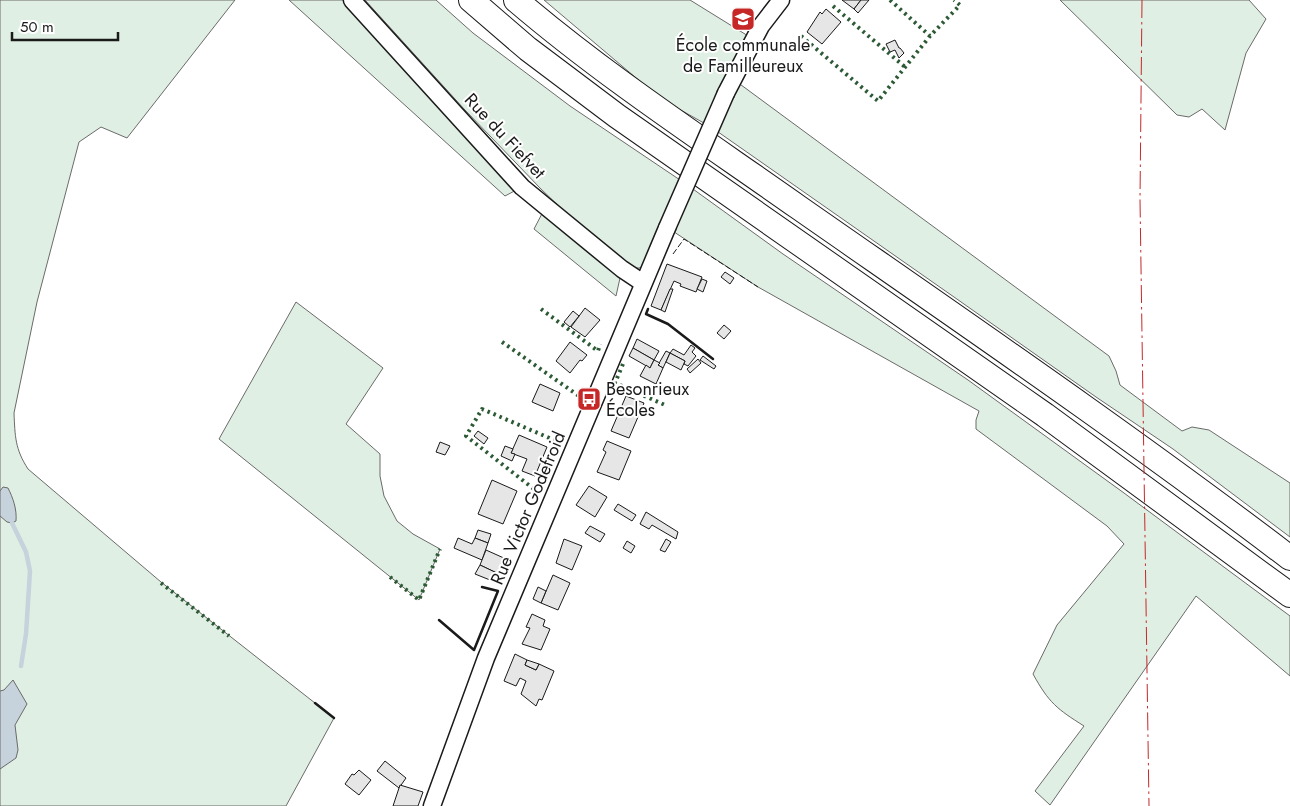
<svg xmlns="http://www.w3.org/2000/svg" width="1290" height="806" font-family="Jost,sans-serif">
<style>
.green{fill:#e0efe3;stroke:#6a6a6a}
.water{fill:#c6d2dc;stroke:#6a6a6a}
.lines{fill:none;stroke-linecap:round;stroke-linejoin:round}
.stream{stroke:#c6d2dc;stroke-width:4.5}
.building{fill:#e6e6e6;stroke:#1a1a1a}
.minor-casing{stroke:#1a1a1a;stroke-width:19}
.highway-casing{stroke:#1a1a1a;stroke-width:26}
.minor{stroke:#fff;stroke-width:16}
.highway{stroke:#fff;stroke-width:24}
.minor-bridge-casing{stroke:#1a1a1a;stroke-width:19;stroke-linecap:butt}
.minor-bridge{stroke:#fff;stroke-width:16}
.hedge{stroke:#2b5a34;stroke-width:4;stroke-dasharray:2.5 4;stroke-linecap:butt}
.fence{stroke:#1a1a1a;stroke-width:1;stroke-dasharray:6 2.5;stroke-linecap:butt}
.wall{stroke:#1a1a1a;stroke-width:2.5}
.power{stroke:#c62828;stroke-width:1;stroke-dasharray:18 4 2.5 4;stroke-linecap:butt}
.labels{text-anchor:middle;stroke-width:4;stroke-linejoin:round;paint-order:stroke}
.poi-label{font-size:18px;fill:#1a1a1a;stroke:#fff}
.street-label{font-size:18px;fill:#1a1a1a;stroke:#fff}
</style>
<rect width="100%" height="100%" fill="#fff"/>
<g class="green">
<path d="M0 0H235L127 138 101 127 79 142 37 302 14 413C15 436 15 449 28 469L161 582 334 718 286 806H0Z"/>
<polygon points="289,0 352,0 522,187 505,196"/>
<path d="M365 0H436L473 33 570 106 686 184 783 254 968 380 1124 493 1290 616V676L1196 596 1050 805 1035 791 1084 726C1057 709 1049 703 1033 674L1057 625 1124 544 1107 526 976 429V420L979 411 758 287 668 228 645 266 639 268H623L540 188 465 110Z"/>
<polygon points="544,0 690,0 753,39 733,79 1109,356 1116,371 1120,385 1182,431 1192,427 1209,430 1290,483 1290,537 1173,449 1096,397 954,297 711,127 661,99"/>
<polygon points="1060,0 1249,0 1266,19 1246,53 1225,130 1202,109 1189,117 1177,115"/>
<polygon points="546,206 622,269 616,296 534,229"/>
<polygon points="296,302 383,368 346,424 380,454 380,476 384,496 397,521 413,534 440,549 419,600 219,439"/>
</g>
<g class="water">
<path d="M3 487 8 488C13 498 17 509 16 521L12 523 7 522 0 516V491Z"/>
<polygon points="13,680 27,704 15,725 18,750 16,758 0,769 0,691 4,690"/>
</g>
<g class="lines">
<polyline class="stream" points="12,523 26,552 30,571 26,634 21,666"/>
</g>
<g class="building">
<polygon points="842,0 861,0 854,9"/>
<polygon points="861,0 869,0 858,13 854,9"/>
<polygon points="826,9 841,22 822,44 807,32 820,12 822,14"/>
<polygon points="895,40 899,48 900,48 904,53 899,58 895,50 890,52 886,44"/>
<polygon points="667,264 702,277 696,292 680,286 681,284 674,281 661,310 651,306"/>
<polygon points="725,272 734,278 730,284 721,277"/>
<polygon points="702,279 707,281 703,292 697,289"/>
<polygon points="670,289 673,289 665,312 661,310"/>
<polygon points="585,308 600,320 585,337 571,327"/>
<polygon points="573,311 579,316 570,327 564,322"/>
<polygon points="724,325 731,331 724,339 717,333"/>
<polygon points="637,339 659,351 654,360 633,348"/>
<polygon points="570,342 587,355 582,361 580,360 570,373 556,361"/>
<polygon points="691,345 695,348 692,352 696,356 688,366 684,364 685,361 670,353 673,349 684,355"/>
<polygon points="633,348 654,360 650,368 629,356"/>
<polygon points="666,351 670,353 663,368 658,365"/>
<polygon points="670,353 685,361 681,370 666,362"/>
<polygon points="703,356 716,366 714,369 700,360"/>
<polygon points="698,359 701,363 690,373 687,369"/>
<polygon points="654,360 660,363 658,365 663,368 656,384 640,376 646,365 650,368"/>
<polygon points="540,384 560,393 553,411 532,402"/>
<polygon points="626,396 644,403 629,438 611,431"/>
<polygon points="478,431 488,438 484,444 474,436"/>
<polygon points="519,435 547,447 535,476 522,471 527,459 511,453"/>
<polygon points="607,441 631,451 619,480 597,472 606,452 603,450"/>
<polygon points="440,442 450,446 445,455 436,452"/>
<polygon points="505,446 513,449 511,453 515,454 512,461 501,456"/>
<polygon points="492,480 517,491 503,524 478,514"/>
<polygon points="589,486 607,497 595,517 576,505"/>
<polygon points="618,504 636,515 632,521 614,510"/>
<polygon points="646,512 678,532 676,539 652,525 649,529 640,524"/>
<polygon points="590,526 605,534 600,542 585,533"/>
<polygon points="478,530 491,534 488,543 475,538"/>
<polygon points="458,538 472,544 475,538 488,543 482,560 454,548"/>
<polygon points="564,539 582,546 572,570 556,563"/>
<polygon points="666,539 671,542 665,552 660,550"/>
<polygon points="627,541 635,546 631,553 623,548"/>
<polygon points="486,550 506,559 499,574 480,565"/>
<polygon points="480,565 499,574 495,582 475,574"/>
<polygon points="553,575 570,583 558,610 541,603"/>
<polygon points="538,587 546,591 541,603 533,599"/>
<polygon points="532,614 545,620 543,626 550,629 541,650 522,644 530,628 526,627"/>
<polygon points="515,654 527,660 525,665 536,670 539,664 554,671 542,700 539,699 536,706 521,694 526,681 520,678 516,686 504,681"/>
<polygon points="527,660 539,664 536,670 525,665"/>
<polygon points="385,761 406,778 399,788 377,771"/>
<polygon points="359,770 371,780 359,795 345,784 352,774 354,775"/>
<polygon points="400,785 423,792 418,806 393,806"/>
</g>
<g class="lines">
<g class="minor-casing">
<g id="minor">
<polyline points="352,0 522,187 622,269 643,283"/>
<polyline points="726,93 761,26 781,0"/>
<polyline points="432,806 486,658 667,228"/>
</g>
</g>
<g class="highway-casing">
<g id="highway">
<polyline points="471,0 528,49 617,116 1045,415 1290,595"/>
<path d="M516 0C605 76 703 140 798 207 963 322 1130 436 1290 558"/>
</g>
</g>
<use href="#minor" class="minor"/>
<use href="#highway" class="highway"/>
<g class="minor-bridge-casing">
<polyline id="minor-bridge" points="667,228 726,93"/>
</g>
<use href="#minor-bridge" class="minor-bridge"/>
<g class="hedge">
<polyline points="890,0 930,36"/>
<polyline points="833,6 905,67"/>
<polyline points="801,36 878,101 930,36 960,5 954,0"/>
<polyline points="541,309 598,351 600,344"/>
<polyline points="502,342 579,396"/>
<polyline points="623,364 615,383 665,405"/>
<polyline points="539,493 466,436 482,409 561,443"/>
<polyline points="390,577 419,600 440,549"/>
<polyline points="161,583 229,636"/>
</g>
<polyline class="fence" points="673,254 684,239 758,287"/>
<g class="wall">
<polyline points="648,309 646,314 668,324 713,359"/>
<polyline points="439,620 474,650 498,591 482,587"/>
<polyline points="315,703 334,718"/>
</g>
<polyline class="power" points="1142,0 1140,199 1149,806"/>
</g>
<defs>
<g id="school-square" transform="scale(1.25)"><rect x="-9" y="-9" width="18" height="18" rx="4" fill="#c62828" stroke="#fff"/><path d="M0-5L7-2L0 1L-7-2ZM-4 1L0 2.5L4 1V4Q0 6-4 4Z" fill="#fff"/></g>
<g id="bus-square" transform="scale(1.25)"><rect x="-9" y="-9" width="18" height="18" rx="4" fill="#c62828" stroke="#fff"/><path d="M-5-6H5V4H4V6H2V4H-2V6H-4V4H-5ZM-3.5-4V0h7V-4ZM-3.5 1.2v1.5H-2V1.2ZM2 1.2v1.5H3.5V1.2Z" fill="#fff"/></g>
</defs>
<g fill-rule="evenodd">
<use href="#school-square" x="743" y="19"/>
<use href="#bus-square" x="589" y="399"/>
</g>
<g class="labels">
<g class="poi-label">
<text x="743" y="51">École communale<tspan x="743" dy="21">de Familleureux</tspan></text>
<text x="606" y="395" text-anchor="start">Besonrieux<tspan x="606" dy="21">Écoles</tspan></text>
</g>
<g class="street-label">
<text transform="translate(505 136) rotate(47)" y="6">Rue du Fiefvet</text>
<text transform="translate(528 508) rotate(-67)" y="6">Rue Victor Godefroid</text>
</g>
</g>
<path d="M12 32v8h106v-8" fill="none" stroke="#1a1a1a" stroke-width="2.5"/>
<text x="20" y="32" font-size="15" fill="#1a1a1a" stroke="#ffffff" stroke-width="4" paint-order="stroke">50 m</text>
</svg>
